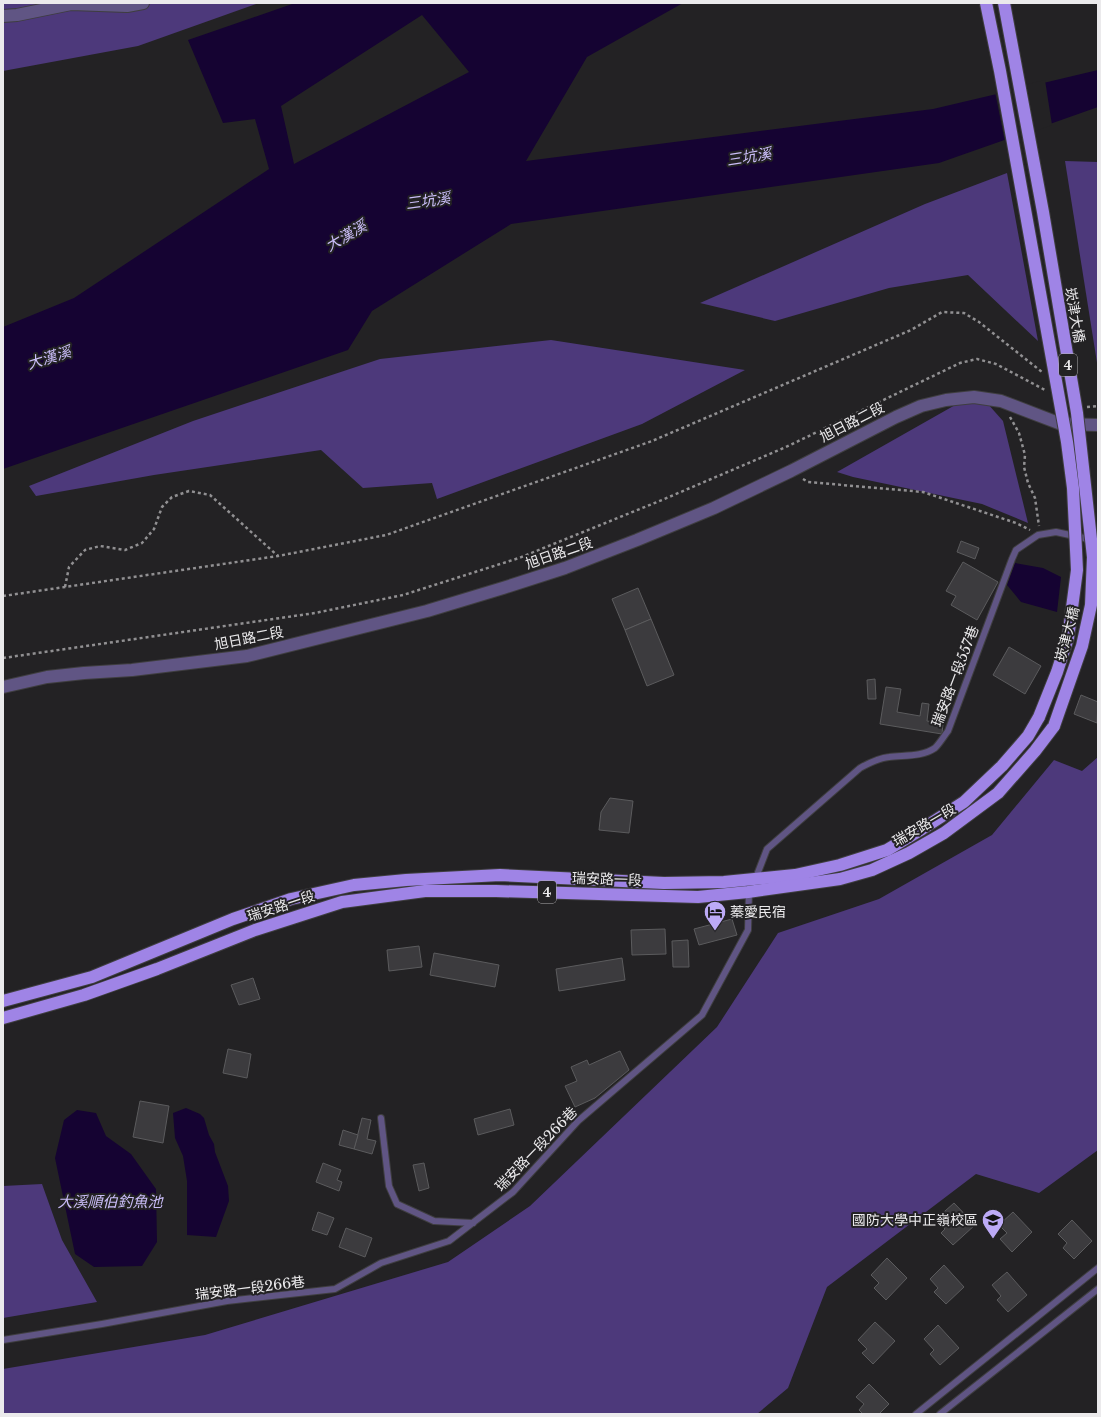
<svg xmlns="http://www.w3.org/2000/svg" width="1101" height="1417" font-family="'Libre Baskerville','Noto Sans TC',serif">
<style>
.forest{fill:#4d397b}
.water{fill:#150332;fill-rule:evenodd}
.pier{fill:#232224}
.building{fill:#3c3b3e;stroke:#5b5b5d}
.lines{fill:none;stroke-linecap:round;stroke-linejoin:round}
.lane-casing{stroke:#3f3e40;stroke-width:8}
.street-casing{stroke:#3f3e40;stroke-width:14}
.primary-casing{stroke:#3f3e40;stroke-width:14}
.path{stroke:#919092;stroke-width:2.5;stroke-dasharray:3 3;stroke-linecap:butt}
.lane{stroke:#605584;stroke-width:6}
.street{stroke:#605584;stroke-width:12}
.primary{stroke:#9f84e6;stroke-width:12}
.primary-bridge-casing{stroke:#3f3e40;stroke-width:14;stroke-linecap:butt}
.primary-bridge{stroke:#9f84e6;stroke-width:12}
.labels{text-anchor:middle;stroke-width:4;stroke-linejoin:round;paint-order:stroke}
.shield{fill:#232224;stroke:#afaeb0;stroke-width:1}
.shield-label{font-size:13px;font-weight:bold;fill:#ebeaec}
.street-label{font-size:14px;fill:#ebeaec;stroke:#232224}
.poi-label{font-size:14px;fill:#ebeaec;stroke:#232224;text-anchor:start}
.water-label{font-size:15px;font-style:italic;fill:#cabdf8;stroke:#232224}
</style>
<rect width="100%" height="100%" fill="#232224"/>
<g class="forest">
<polygon points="3,3 259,3 138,46 3,71"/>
<polygon points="1065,161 1098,162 1098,369"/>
<polygon points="1007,173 1038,341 968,275 889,288 775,321 700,303 925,204"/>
<polygon points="551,340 745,370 642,424 437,499 432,483 363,488 321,450 154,475 36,496 29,486 193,421 380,359"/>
<polygon points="964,400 987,403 1003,421 1028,523 982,504 853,477 837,472"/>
<polygon points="1098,757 1098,1150 1039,1193 976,1174 827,1287 788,1388 757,1414 3,1414 3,1369 205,1335 448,1262 530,1206 717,1027 778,933 879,899 992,835 1054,760 1082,771"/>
<polygon points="42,1184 62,1240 97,1302 3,1318 3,1186"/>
</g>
<g class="water">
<path d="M295 3H683L587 57 526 161 933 109 1098 70V107L939 163 511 224 372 311 348 350 3 469V327L74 298 269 169 255 119 223 123 188 40ZM422 15 469 72 294 164 281 106Z"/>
<polygon points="1015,563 1043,568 1061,577 1057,612 1021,602 1007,585"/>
<polygon points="186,1108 200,1114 204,1118 209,1135 214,1144 215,1152 228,1186 229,1201 216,1237 187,1235 187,1181 183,1156 175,1138 173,1113"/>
<polygon points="77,1110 96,1113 106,1136 131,1154 156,1189 157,1242 142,1266 94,1267 75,1254 55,1158 64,1120"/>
</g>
<polygon class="pier" points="1045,80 1052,125 1005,142 995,92"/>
<g class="building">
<polygon points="961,541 979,548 975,559 957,552"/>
<polygon points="963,562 998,582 977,620 951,605 956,596 946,591"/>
<polygon points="638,588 651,619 625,630 612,599"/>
<polygon points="651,619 674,675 647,686 625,630"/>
<polygon points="1009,647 1041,666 1025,694 993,675"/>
<polygon points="875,679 876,699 868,699 867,680"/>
<polygon points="886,687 901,689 897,712 920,716 922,703 929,704 927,721 943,723 942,734 880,724"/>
<polygon points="1081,695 1098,702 1097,723 1074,714"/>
<polygon points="610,798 633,801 629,833 599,830 601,812"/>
<polygon points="732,919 737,935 699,945 694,929"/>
<polygon points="665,929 666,954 632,955 631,930"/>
<polygon points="688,940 689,967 673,967 672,941"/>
<polygon points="419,946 422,967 389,971 387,950"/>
<polygon points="434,953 499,965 495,987 430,975"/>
<polygon points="622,958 625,980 559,991 556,969"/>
<polygon points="253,978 260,999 239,1005 231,985"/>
<polygon points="228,1049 251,1054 247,1078 223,1073"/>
<polygon points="620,1051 629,1070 595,1098 575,1107 565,1086 577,1081 571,1067 587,1060 589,1065"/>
<polygon points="140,1101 169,1106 163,1143 133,1137"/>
<polygon points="510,1109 514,1125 478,1135 474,1119"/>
<polygon points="362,1118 371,1120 367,1139 376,1141 372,1154 354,1149"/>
<polygon points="343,1130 358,1135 354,1149 339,1145"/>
<polygon points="323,1163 341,1170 337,1180 342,1182 339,1191 316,1182"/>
<polygon points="424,1163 429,1188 419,1191 413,1165"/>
<polygon points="954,1203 975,1225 953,1245 941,1233 945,1229 936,1219"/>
<polygon points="318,1212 334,1218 327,1235 312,1230"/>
<polygon points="1013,1212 1032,1232 1012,1252 1000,1239 1007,1233 999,1225"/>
<polygon points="1072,1220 1092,1241 1074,1259 1063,1248 1067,1243 1058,1234"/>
<polygon points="346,1228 372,1238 365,1257 339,1247"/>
<polygon points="887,1258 907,1278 886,1300 874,1288 879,1283 871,1275"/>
<polygon points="944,1265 964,1287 946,1304 934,1292 938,1288 930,1279"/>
<polygon points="1007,1272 1027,1295 1008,1312 997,1300 1001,1296 992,1285"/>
<polygon points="875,1322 895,1341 873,1364 862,1353 867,1349 858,1340"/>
<polygon points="938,1325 959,1348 940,1365 930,1354 934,1350 924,1339"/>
<polygon points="869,1384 889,1404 879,1414 863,1414 859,1410 864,1404 856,1397"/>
</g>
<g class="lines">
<g class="lane-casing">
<g id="lane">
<path d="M755 880 767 849 860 768C869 763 879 758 889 757 904 755 922 757 935 748 940 743 944 736 948 731L1012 559 1016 550 1038 535 1056 532 1084 538 1098 544"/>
<polyline points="381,1118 389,1186 397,1204 434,1221 473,1223"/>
<polyline points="3,1340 102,1324 227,1301 335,1289 381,1263 449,1241 513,1192 578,1121 702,1015 748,930 749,891"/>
<polyline points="916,1414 1098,1268"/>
<polyline points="940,1414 1098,1289"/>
</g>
</g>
<g class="street-casing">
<g id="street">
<polyline points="3,16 17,15 71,4 127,6 143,3"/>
<polyline points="3,687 47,677 84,673 132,670 247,656 427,611 503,588 565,568 637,540 714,508 791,471 896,417 921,406 946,400 974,397 1001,401 1061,424 1098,425"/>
</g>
</g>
<g class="primary-casing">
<g id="primary">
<polyline points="3,1001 92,977 233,919 291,899 354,885 406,880 500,875 664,883 724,882 795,875 840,865 887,850 922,829 964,802 1002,766 1028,736 1039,717"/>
<polyline points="3,1018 84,995 157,969 255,930 342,902 425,891 496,891 698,897 748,892 840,879 872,870 909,853 944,833 998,793 1035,751 1054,726"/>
</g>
</g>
<g class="path">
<polyline points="1087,407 1098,406"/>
<polyline points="1010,417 1019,433 1025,455 1024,467 1028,483 1035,498 1039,526"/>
<polyline points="803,479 808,482 923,492 1016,523 1030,530"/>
<polyline points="65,587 69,567 85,550 100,546 125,550 142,543 154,529 162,507 172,497 189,491 210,495 278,556"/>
<polyline points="3,596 278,556 386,535 652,441 911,330 942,312 964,313 979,322 1042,372"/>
<polyline points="3,658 315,613 403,595 519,558 662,500 786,447 960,363 977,359 996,364 1045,390"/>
</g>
<use href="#lane" class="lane"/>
<use href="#street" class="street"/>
<use href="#primary" class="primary"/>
<g class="primary-bridge-casing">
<g id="primary-bridge">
<polyline points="986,3 1000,71 1067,442 1073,488 1077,570 1068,638 1057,672 1039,717"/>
<polyline points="1004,3 1043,212 1077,413 1093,557 1091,605 1082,646 1054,726"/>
</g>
</g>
<use href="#primary-bridge" class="primary-bridge"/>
</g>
<defs>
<g id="hotel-pin" transform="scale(1.15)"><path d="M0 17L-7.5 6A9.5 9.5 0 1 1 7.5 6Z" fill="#bcaaf6" stroke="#232224"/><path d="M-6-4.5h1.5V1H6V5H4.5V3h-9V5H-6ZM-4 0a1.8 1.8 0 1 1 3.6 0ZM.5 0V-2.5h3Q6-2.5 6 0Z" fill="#111"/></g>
<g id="university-pin" transform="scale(1.15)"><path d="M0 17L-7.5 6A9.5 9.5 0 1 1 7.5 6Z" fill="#bcaaf6" stroke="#232224"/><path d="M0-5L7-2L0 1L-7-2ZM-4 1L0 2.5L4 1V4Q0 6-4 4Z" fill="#111"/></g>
</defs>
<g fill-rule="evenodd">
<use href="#hotel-pin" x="715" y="912"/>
<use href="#university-pin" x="993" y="1220"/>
</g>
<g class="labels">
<g class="shield">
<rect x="1059" y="354" width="18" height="22" rx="3"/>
<rect x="538" y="881" width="18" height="22" rx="3"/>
</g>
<g class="shield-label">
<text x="1068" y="370">4</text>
<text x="547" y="897">4</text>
</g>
<g class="street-label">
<text transform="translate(1075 315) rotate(80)" y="5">崁津大橋</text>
<text transform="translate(852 422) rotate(-27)" y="5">旭日路二段</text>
<text transform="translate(559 553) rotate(-19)" y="5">旭日路二段</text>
<text transform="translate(1067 634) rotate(-75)" y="5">崁津大橋</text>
<text transform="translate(249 638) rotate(-11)" y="5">旭日路二段</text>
<text transform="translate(955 676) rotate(-69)" y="5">瑞安路一段557巷</text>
<text transform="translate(924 825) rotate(-30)" y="5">瑞安路一段</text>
<text transform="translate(607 879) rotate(2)" y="5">瑞安路一段</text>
<text transform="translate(281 906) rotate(-18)" y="5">瑞安路一段</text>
<text transform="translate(536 1149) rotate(-46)" y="5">瑞安路一段266巷</text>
<text transform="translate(250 1288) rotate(-7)" y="5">瑞安路一段266巷</text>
</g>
<g class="poi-label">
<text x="730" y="917">蓁愛民宿</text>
<text x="978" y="1225" text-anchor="end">國防大學中正嶺校區</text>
</g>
<g class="water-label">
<text transform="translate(749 157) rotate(-9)" y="5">三坑溪</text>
<text transform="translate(428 201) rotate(-8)" y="5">三坑溪</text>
<text transform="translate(346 236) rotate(-31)" y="5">大漢溪</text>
<text transform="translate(49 358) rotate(-17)" y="5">大漢溪</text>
<text x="110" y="1207">大溪順伯釣魚池</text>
</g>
</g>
<rect width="1101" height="1417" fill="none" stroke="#ebeaec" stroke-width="8"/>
</svg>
